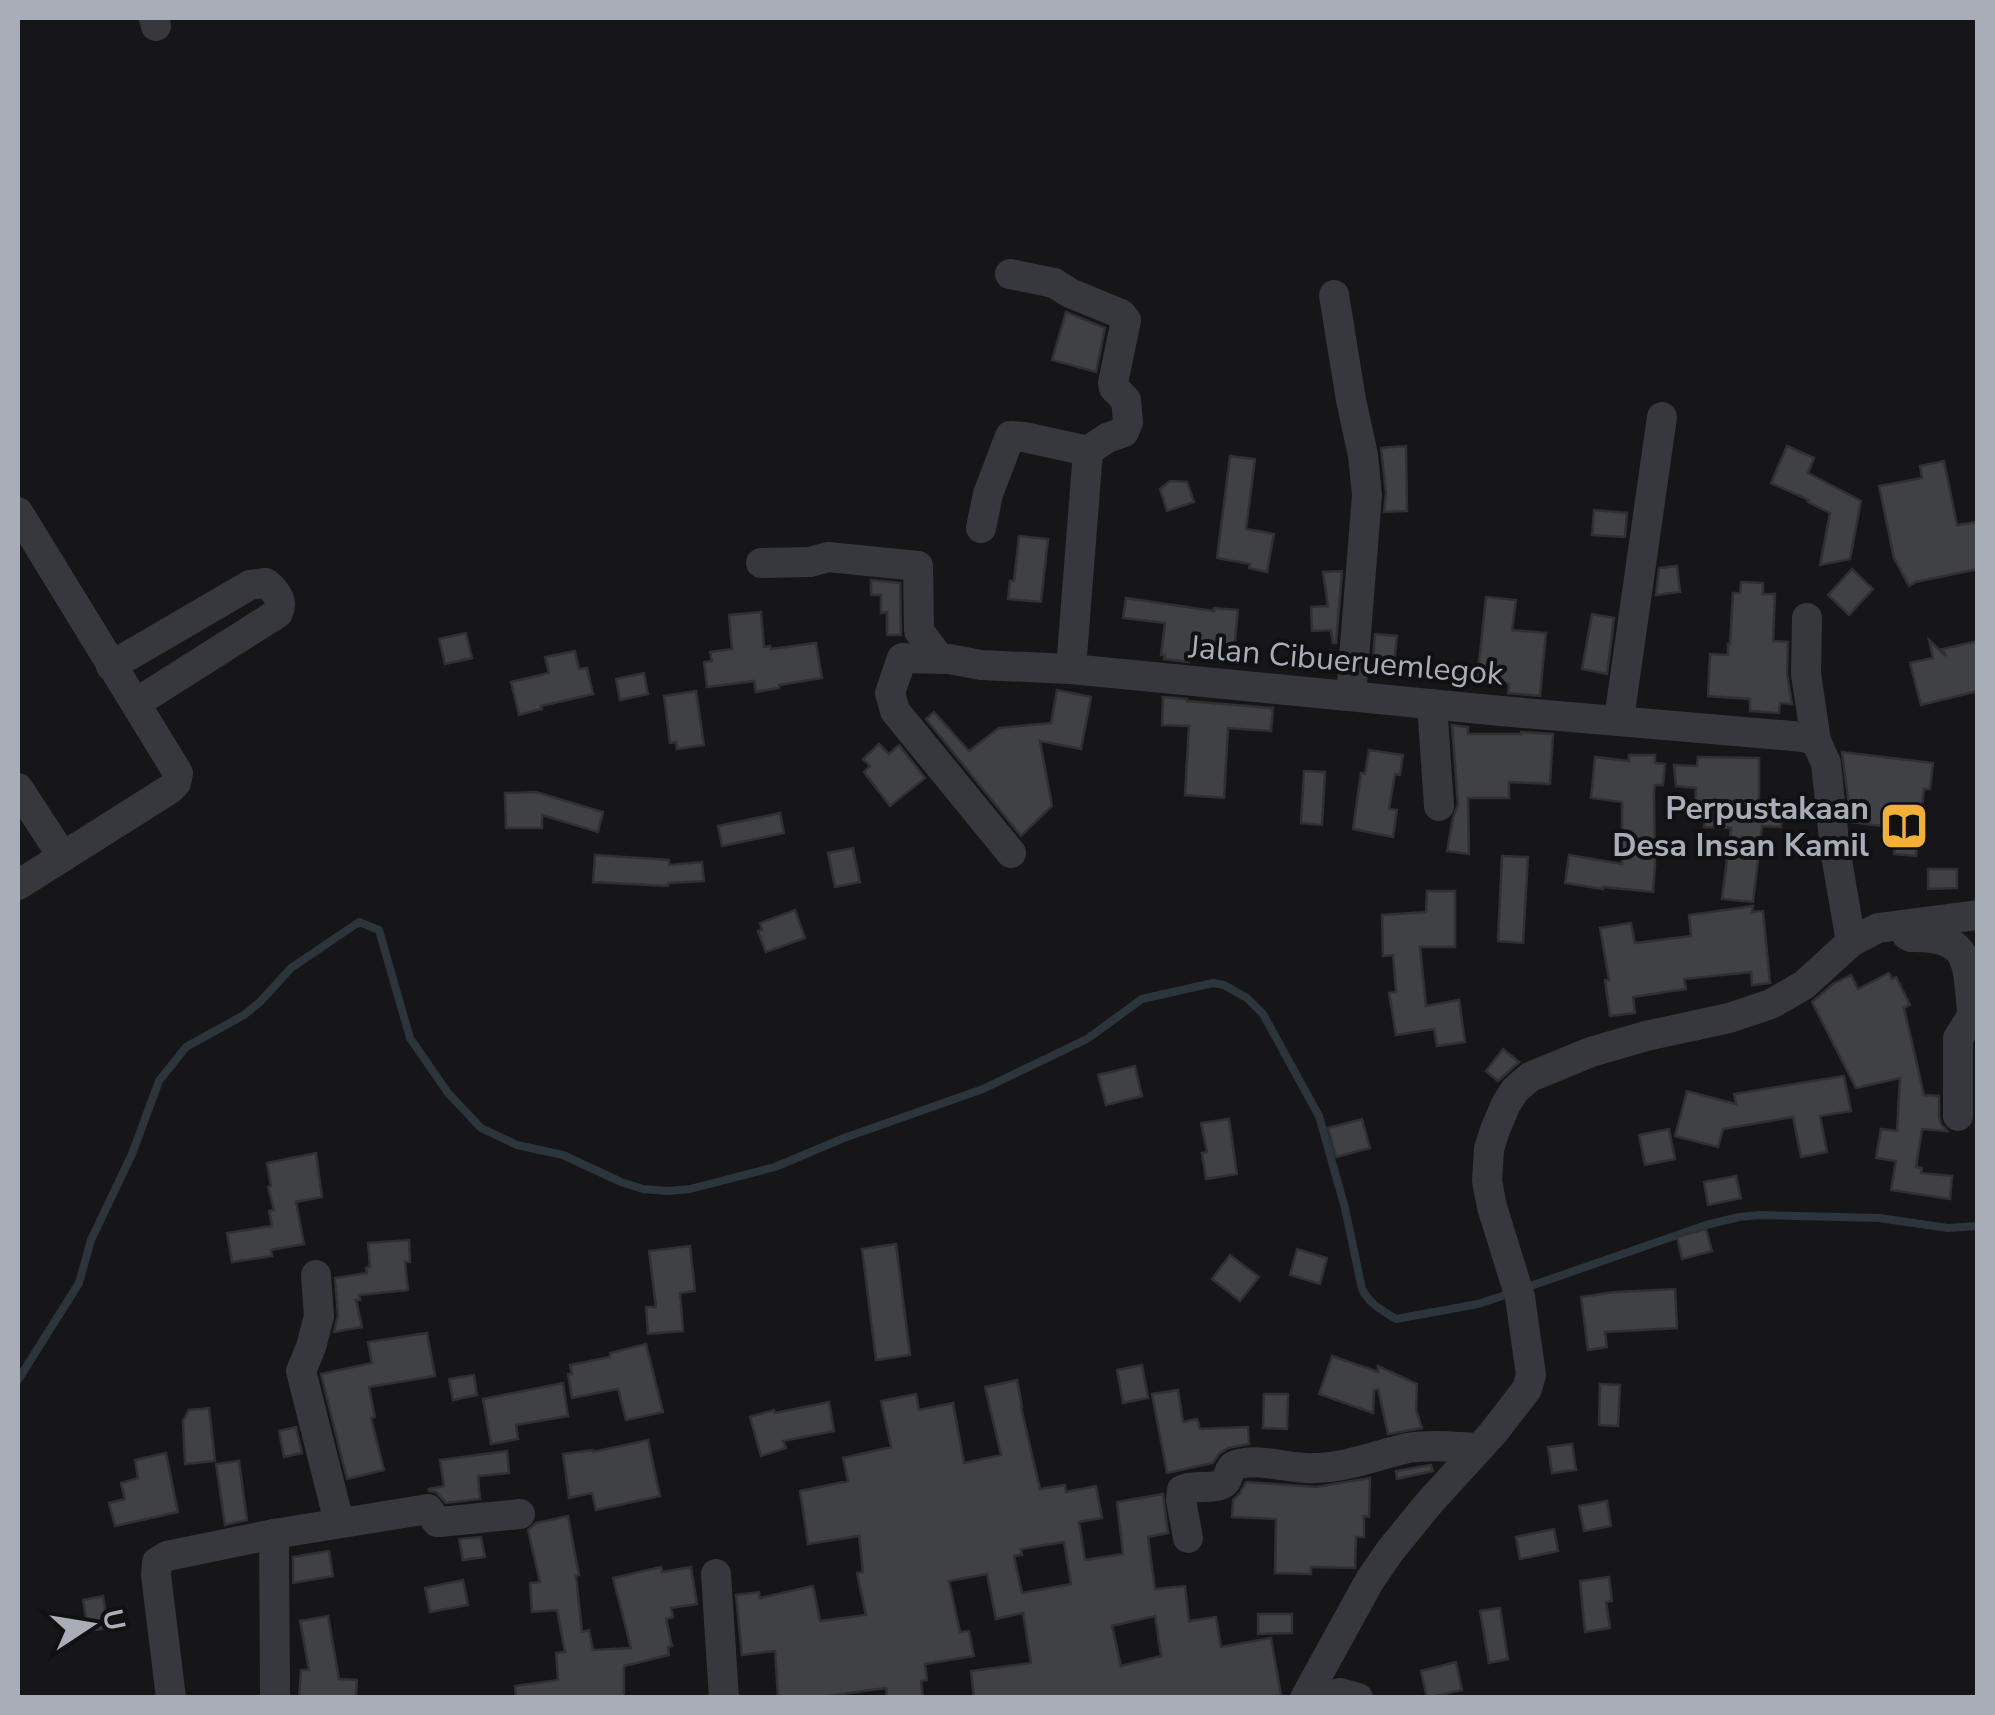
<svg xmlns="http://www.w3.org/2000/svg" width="1995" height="1715" font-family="'Nunito Sans',sans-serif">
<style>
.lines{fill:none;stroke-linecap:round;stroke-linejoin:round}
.stream{stroke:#2c353c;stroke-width:8}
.building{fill:#404145;stroke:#303034;stroke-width:2.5;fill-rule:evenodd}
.minor{stroke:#37383d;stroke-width:30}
.labels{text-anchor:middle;stroke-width:8;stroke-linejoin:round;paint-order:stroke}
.street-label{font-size:32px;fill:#a8adb8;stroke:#111113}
.poi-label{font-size:32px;font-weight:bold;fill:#a8adb8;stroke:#111113;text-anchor:end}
</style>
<rect width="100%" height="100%" fill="#161618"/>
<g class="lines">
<g class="stream">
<polyline points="1525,1288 1706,1225 1739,1217 1760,1215 1879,1218 1948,1228 1978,1226"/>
<path d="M18 1380 79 1283 91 1240 132 1154 159 1081 186 1047 244 1015 260 1002 291 968 359 922 379 930 410 1038 448 1093 481 1128 517 1145 563 1155 621 1182 643 1189 667 1191 690 1189 775 1167 844 1138 983 1089 1087 1039 1142 999 1213 983 1224 985 1247 998 1263 1014 1319 1116 1345 1208 1362 1289C1370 1304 1381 1310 1396 1319L1478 1304 1511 1293"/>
</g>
</g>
<g class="building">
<polygon points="1066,312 1105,328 1096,372 1052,360"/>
<polygon points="1406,446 1407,511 1384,512 1386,493 1381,448"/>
<polygon points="1787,446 1814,458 1808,473 1861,501 1850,559 1820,565 1830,513 1808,502 1809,500 1771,483"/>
<polygon points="1230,456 1255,459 1246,529 1274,534 1267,572 1249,568 1250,564 1217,558"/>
<polygon points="1944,461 1957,525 1978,522 1978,569 1916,582 1909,586 1894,558 1879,486 1922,478 1920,466"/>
<polygon points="1170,481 1187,482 1194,502 1167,511 1160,489"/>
<polygon points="1594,510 1627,513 1625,537 1592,535"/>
<polygon points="1019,536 1048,539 1041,602 1008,599 1010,581 1014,581"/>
<polygon points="1677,566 1680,592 1656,595 1659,568"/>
<polygon points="1852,569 1873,589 1849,615 1828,595"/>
<polygon points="1342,571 1336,643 1333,643 1331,630 1312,631 1311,607 1328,606 1323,572"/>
<polygon points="871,580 900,583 901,635 887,635 887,612 881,613 881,595 871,595"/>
<polygon points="1741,582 1763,583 1763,594 1775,594 1773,641 1788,642 1787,674 1792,704 1780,703 1779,713 1750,711 1750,699 1708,696 1710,654 1728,655 1728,644 1730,644 1733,593 1740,593"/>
<polygon points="1486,597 1516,600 1512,630 1546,633 1540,696 1508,693 1509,684 1477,680"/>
<polygon points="1126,598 1214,611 1214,608 1238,610 1233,661 1189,657 1189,662 1164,659 1165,655 1161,655 1165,623 1123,618"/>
<polygon points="761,612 764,647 770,646 771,649 816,643 822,678 779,685 779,688 756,692 754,681 707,687 704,662 712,661 710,652 732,649 729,615"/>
<polygon points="1592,614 1614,618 1607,674 1582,669"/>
<polygon points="466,633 472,658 445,664 439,639"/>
<polygon points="1375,634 1397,636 1394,663 1373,662"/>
<polygon points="1929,640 1946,656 1942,649 1978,641 1978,691 1921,705 1910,663 1933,658"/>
<polygon points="575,651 579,669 587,668 593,694 541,706 542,709 519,715 511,682 549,673 545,657"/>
<polygon points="644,673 648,694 620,700 616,679"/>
<polygon points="1057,690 1091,697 1081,749 1040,741 1052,806 1021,836 926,719 934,712 969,751 999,728 1051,723"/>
<polygon points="696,691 704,745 677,749 676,742 670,743 664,696"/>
<polygon points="1163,697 1187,699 1187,701 1273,708 1271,731 1228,728 1224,798 1185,795 1189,726 1162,725"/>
<polygon points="1452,725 1468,727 1468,734 1521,734 1521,732 1553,734 1550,784 1509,782 1509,798 1468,798 1469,854 1447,851 1453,818 1458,805"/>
<polygon points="879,744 889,754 899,745 925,778 890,806 864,772 870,766 863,759"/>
<polygon points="1369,750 1403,755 1400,775 1395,774 1389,809 1397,810 1393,837 1353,829 1361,773 1365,774"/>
<polygon points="1842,752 1933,763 1930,789 1924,789 1916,856 1894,854 1895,844 1887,843 1889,827 1851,822"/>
<polygon points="1629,755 1655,755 1655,763 1665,764 1663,785 1655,785 1654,792 1655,866 1653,892 1603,887 1603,889 1565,883 1569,855 1622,864 1622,802 1591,798 1595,757 1629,761"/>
<polygon points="1698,757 1759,758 1759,803 1782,803 1781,827 1762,826 1753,902 1722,899 1731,828 1704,827 1705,806 1695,805 1696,788 1676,786 1674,765 1697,766"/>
<polygon points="1304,771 1325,772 1322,825 1301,823"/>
<polygon points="536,792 603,812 598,832 542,815 542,828 506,828 505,793"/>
<polygon points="780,813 784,833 722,846 718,826"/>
<polygon points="853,848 860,882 835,887 828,853"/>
<polygon points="595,855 669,860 669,865 702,862 704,881 668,883 668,886 593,882"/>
<polygon points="1502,856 1528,857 1523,943 1498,941"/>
<polygon points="1928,869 1957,869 1957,888 1928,889"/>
<polygon points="1427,891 1455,891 1455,947 1420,947 1426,1006 1459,1000 1465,1042 1437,1046 1434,1029 1396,1035 1389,993 1396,992 1393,955 1383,956 1382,915 1426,912"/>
<polygon points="1753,906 1752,912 1763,911 1770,983 1752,985 1751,972 1684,979 1686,989 1633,997 1635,1013 1610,1016 1605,980 1609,980 1600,928 1631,923 1635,943 1691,936 1689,915"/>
<polygon points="795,910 805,938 766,952 758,931 762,930 760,923"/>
<polygon points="1889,973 1892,979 1896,977 1910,1005 1904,1008 1924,1095 1939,1096 1939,1117 1941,1124 1947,1131 1922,1129 1916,1167 1922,1168 1921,1173 1952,1176 1950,1199 1891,1190 1896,1161 1876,1158 1881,1129 1897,1131 1900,1078 1856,1088 1812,1002 1833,984 1851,975 1858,989"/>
<polygon points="1503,1049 1519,1062 1498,1081 1486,1071"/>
<polygon points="1135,1066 1142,1096 1106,1105 1098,1075"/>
<polygon points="1844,1076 1851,1111 1820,1116 1827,1152 1801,1157 1793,1117 1723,1129 1718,1147 1675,1136 1687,1091 1736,1104 1734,1094"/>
<polygon points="1229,1119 1237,1174 1206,1179 1202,1153 1207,1152 1201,1123"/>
<polygon points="1362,1119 1370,1148 1336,1157 1328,1128"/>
<polygon points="1669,1129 1675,1159 1645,1165 1639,1135"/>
<polygon points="316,1153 322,1197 296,1202 304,1244 271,1250 272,1256 232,1262 227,1233 272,1226 269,1211 274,1210 268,1187 271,1186 267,1163"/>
<polygon points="1736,1176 1741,1198 1708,1205 1704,1182"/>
<polygon points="1706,1229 1712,1251 1682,1259 1677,1237"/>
<polygon points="409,1240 410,1262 405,1262 408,1290 359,1295 360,1300 356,1300 362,1327 334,1332 338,1315 335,1278 367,1273 366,1268 370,1267 368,1243"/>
<polygon points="896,1244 910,1355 876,1360 862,1249"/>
<polygon points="690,1246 695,1291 680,1293 683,1331 648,1334 646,1307 656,1307 649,1251"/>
<polygon points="1297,1249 1327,1258 1320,1284 1290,1275"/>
<polygon points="1230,1255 1259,1277 1240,1301 1212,1279"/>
<polygon points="1675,1289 1677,1328 1605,1332 1607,1347 1588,1350 1581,1297 1615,1292"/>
<polygon points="427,1333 435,1376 369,1387 375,1417 371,1418 384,1470 347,1479 321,1374 372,1363 368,1342"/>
<polygon points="646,1344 663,1412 626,1420 618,1389 572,1398 568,1374 572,1374 570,1365 610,1357 610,1353"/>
<polygon points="1332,1356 1378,1372 1378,1366 1417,1384 1416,1410 1422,1428 1388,1434 1378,1389 1374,1390 1373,1413 1319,1394"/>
<polygon points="1142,1365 1148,1398 1123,1403 1117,1370"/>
<polygon points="474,1375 477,1395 453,1400 449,1379"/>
<path d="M1017 1380 1022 1407H1021L1040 1489 1065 1485 1066 1492 1096 1486 1102 1518 1079 1522 1085 1560 1123 1554 1117 1502 1163 1494 1168 1533 1148 1537 1155 1589 1185 1586 1189 1621 1216 1617 1221 1647 1271 1638 1281 1695 1266 1698H974L971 1671 1031 1663 1023 1613 996 1619 987 1574 949 1581 960 1632 969 1631 974 1656 925 1664 927 1680 921 1681 923 1698H887L886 1688 828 1696 778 1698 775 1651 742 1655 736 1595 759 1592 760 1598 813 1586 820 1621 866 1615 857 1573 863 1572 859 1536 808 1544 800 1491 848 1481 843 1458 891 1447 881 1401 916 1394 919 1410 953 1403 964 1463 1001 1455 985 1387ZM1064 1542 1071 1584 1022 1593 1014 1556 1022 1555 1021 1549ZM1155 1616 1161 1656 1121 1666 1112 1626Z"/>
<polygon points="563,1383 568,1416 516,1425 518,1439 491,1444 483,1399"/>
<polygon points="1600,1384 1620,1385 1618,1426 1599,1425"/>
<polygon points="1178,1390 1183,1422 1197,1419 1200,1429 1248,1427 1249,1444 1228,1448 1219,1454 1213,1463 1167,1473 1152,1394"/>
<polygon points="1264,1394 1288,1394 1287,1429 1263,1428"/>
<polygon points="829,1402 834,1431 783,1441 786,1448 761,1456 750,1417 774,1410 775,1413"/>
<polygon points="209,1408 215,1461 185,1464 183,1421 189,1410"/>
<polygon points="296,1427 302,1453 284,1457 279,1431"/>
<polygon points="648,1440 660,1496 596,1510 592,1493 569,1498 563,1454 593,1450 593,1452"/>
<polygon points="1572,1444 1576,1470 1552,1473 1548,1447"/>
<polygon points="507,1451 509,1473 478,1476 480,1499 446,1503 436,1492 429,1491 429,1489 444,1486 440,1460"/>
<polygon points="166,1453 178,1512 115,1526 109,1503 125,1499 121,1483 138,1478 135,1460"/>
<polygon points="239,1461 247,1520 225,1525 216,1464"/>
<polygon points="1431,1465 1433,1471 1397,1479 1396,1471"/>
<polygon points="1370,1478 1369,1517 1364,1516 1364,1537 1356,1537 1355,1568 1311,1567 1311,1574 1275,1573 1276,1519 1232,1517 1233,1500 1240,1493 1246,1482 1316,1487"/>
<polygon points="1607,1501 1611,1526 1584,1531 1579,1506"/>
<polygon points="568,1516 579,1575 576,1576 582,1632 589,1630 593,1650 631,1648 613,1578 661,1567 662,1572 691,1567 697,1604 671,1608 673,1617 666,1619 672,1646 668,1647 669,1655 624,1666 624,1698 516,1698 515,1686 558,1680 556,1653 565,1652 557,1610 532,1612 530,1583 540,1582 528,1530 536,1523"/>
<polygon points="1554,1529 1558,1551 1520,1559 1516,1537"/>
<polygon points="481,1537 485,1557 463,1560 459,1539"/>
<polygon points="329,1551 333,1576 293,1583 293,1557"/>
<polygon points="1609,1577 1612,1601 1606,1602 1610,1628 1585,1632 1580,1581"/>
<polygon points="463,1580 468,1605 430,1612 425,1588"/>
<polygon points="103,1596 108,1628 88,1631 83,1600"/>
<polygon points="1500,1608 1508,1659 1489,1663 1480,1611"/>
<polygon points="1258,1614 1292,1614 1292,1633 1258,1634"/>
<polygon points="328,1616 339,1679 357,1680 356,1698 299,1698 301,1670 309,1670 300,1621"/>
<polygon points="1456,1662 1462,1690 1427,1698 1421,1671"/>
</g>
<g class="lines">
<g class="minor">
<polyline points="154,18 156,26"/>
<polyline points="1010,274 1054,283 1070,293 1121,314 1126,320 1113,383 1114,388 1126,400 1128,422 1124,432 1107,438 1088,451 1071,669"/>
<polyline points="1334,295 1351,400 1363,455 1367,495 1351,696"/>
<polyline points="18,512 178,773 176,783 170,789 18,885"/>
<polyline points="981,528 988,494 1010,436 1024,437 1088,451"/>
<polyline points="761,563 810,562 828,557 918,566 919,631 940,659"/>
<polyline points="1807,618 1806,674 1816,741"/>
<path d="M111 666 250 585 266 583C275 590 284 601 278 613L136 703"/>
<polyline points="1432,704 1439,806"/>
<polyline points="1619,719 1662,417"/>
<polyline points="18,788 63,857"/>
<polyline points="1011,853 895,711 890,693 902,658 949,659 981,665 1071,669 1501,711 1804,737 1816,741 1826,763 1835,849 1851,942"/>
<path d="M1907 935 1911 937C1971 936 1967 961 1972 1011V1016L1958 1038V1116"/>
<polyline points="316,1275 319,1316 311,1347 301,1371 339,1522"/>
<polyline points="274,1534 275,1698"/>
<path d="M1188 1538 1181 1500 1182 1490C1195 1485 1208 1489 1220 1485 1233 1481 1224 1467 1239 1464 1265 1458 1290 1470 1316 1468 1348 1467 1377 1455 1408 1448 1430 1444 1456 1447 1479 1448"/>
<polyline points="716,1574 724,1698"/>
<polyline points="171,1698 156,1575 157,1562 167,1556 274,1534 428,1509 437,1522 440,1522 520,1514"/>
<polyline points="1305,1698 1370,1580 1390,1551 1429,1503 1493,1433 1527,1389 1531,1375 1520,1297 1492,1207 1487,1181 1489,1149 1495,1130 1506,1104 1515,1090 1530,1077 1591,1052 1646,1036 1729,1018 1771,1004 1804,985 1851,942 1878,928 1978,915"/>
<polyline points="1323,1698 1340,1693 1358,1698"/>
</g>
</g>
<defs>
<g id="library-square" transform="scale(2.5)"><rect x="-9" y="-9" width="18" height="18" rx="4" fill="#f2b134" stroke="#111113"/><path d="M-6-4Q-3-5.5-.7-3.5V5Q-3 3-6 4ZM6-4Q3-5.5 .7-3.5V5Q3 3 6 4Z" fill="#111"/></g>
</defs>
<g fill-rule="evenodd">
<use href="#library-square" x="1904" y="826"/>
</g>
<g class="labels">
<g class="street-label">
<text transform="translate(1346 660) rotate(5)" y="11">Jalan Cibueruemlegok</text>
</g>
<g class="poi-label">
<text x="1869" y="819">Perpustakaan<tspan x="1869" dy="37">Desa Insan Kamil</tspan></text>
</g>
</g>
<rect width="1995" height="1715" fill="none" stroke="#a8adb8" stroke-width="40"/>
<g transform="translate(90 1625) rotate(78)" stroke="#111113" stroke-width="8" paint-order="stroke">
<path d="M0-8L18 38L0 25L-18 38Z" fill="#a8adb8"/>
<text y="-15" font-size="28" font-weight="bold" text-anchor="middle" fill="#a8adb8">U</text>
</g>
</svg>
